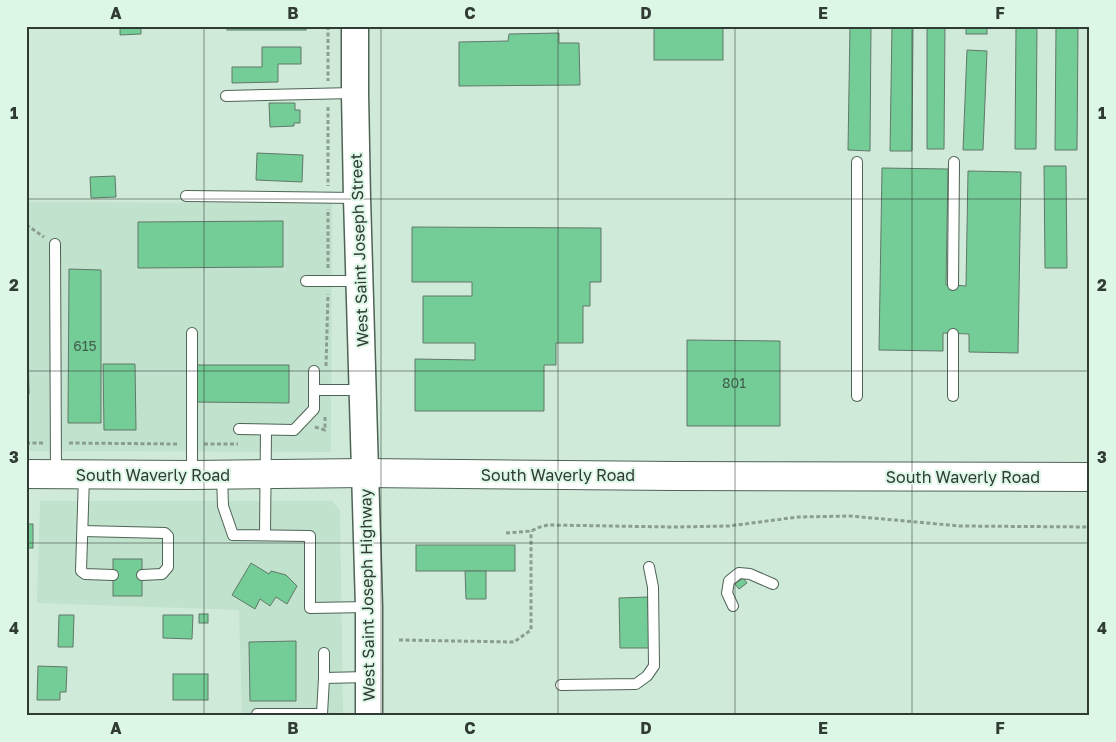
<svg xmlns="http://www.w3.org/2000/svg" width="1116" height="742" font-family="'Golos Text',sans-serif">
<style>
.built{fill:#c1e2cc}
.building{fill:#74cc97;stroke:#617869}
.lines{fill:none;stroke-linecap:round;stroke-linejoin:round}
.service-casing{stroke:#4e6455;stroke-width:12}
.tertiary-casing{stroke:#4e6455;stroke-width:29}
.secondary-casing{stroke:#4e6455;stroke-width:30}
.path{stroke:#8a9d91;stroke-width:3;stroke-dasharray:4 2.5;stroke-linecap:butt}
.service{stroke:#fff;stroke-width:10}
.tertiary{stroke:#fff;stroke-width:26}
.secondary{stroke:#fff;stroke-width:28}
.grid{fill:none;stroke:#303b34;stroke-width:1;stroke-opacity:0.55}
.labels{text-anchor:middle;stroke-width:4;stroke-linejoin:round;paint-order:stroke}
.number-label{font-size:14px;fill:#415f4d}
.street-label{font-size:16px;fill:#303b34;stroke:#ddf7e6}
.neatline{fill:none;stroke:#303b34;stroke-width:2}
.grid-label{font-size:16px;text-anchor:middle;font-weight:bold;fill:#303b34}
</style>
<rect width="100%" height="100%" fill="#d0ead9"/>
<g class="built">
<polygon points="26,202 332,203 331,452 26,451"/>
<polygon points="40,501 332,501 340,510 343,716 242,716 239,610 37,603"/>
</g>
<g class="building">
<polygon points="120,26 141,26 141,34 120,35"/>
<rect x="227" y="26" width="79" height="4"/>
<polygon points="850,26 871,26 870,151 848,150"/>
<polygon points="892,26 913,26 912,151 890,151"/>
<polygon points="927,26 945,26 944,149 927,149"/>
<rect x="966" y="26" width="21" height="8"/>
<polygon points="1016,26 1037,26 1036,149 1015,149"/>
<polygon points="1056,26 1078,26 1077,150 1055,150"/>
<rect x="654" y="27" width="69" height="33"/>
<rect x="26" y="31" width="2" height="21"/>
<polygon points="559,33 559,43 579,43 580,85 459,86 459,42 508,41 509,34"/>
<polygon points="262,47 301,47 301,64 278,64 278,82 232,83 232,67 262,67"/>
<polygon points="967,50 987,51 983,150 963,150"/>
<polygon points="269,103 295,103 295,110 300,110 300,123 294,123 294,126 270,127"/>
<polygon points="257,153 303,155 302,182 256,180"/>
<polygon points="1044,166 1066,166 1067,268 1045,268"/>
<polygon points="882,168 948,169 946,285 953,285 966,286 968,171 1021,172 1018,353 969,352 969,334 943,333 943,351 879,350"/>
<polygon points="115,176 116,197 91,198 90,177"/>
<polygon points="283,221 283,267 138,268 138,222"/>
<polygon points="412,227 601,228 601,282 590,282 590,306 583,306 583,343 556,343 556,365 544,365 544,411 415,411 415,359 475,360 475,343 423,343 423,296 472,296 472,282 412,282"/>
<polygon points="69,269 101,270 101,423 68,423"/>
<polygon points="687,340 780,341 780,426 687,426"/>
<polygon points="26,346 28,346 29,394 26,394"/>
<polygon points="103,364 135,364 136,430 104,430"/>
<polygon points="195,365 289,365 289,403 195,402"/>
<rect x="26" y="524" width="7" height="24"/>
<rect x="416" y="545" width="99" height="26"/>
<rect x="113" y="559" width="29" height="37"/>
<polygon points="251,563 269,574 271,571 286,575 297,586 287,604 276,597 270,606 260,599 255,609 232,595"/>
<polygon points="465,571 486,571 486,599 466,599"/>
<polygon points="743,578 747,583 739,589 735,584"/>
<polygon points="648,597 649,648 620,648 619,598"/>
<rect x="199" y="614" width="9" height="9"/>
<polygon points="59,615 74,615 73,647 58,647"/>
<polygon points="163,615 193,615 192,639 163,638"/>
<polygon points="296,641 296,701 250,701 249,642"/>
<polygon points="38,666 67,667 66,692 60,692 60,700 37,700"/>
<rect x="173" y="674" width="35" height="26"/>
</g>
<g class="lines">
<g class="service-casing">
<g id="service">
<polyline points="226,96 354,93"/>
<polyline points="186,196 356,198"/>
<polyline points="55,244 56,473"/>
<polyline points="306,281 358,281"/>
<polyline points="953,285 954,162"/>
<polyline points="192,333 192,474"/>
<polyline points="314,390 363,390"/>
<polyline points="857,396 857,162"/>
<polyline points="953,396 953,334"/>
<polyline points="239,429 294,430 314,409 314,371"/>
<polyline points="84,476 81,571 85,574 113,575"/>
<polyline points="222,476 223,506 233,535 310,536 310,608 368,607"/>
<polyline points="83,531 165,533 168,536 168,567 162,574 142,575"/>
<polyline points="265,535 266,430"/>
<polyline points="733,606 727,593 729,581 739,573 750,574 773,584"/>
<polyline points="324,653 324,678"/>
<polyline points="561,685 636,684 647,676 654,666 653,587 649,567"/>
<polyline points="257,714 322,714 324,678 368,677"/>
</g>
</g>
<g class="tertiary-casing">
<polyline id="tertiary" points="355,26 355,93 357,198 369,607 369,716"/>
</g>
<g class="secondary-casing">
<polyline id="secondary" points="26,474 192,475 365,473 674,476 1090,477"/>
</g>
<g class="path">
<polyline points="328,26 328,81"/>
<polyline points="328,107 328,186"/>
<polyline points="26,226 28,226 44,237"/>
<polyline points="328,268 328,209"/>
<polyline points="326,366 328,294"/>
<polyline points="315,427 325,430 325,417"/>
<polyline points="26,443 43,443"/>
<polyline points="69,443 178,444"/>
<polyline points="204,444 238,444"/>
<polyline points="506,533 531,531 540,527 548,525 674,527 729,526 798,517 850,516 960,526 1090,527"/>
<polyline points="399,640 514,642 531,630 531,531"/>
</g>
<use href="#service" class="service"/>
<use href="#tertiary" class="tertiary"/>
<use href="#secondary" class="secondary"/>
</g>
<path class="grid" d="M204 26V716M381 26V716M558 26V716M735 26V716M912 26V716M26 199H1090M26 371H1090M26 543H1090"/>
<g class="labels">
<g class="number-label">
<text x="85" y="351">615</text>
<text x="734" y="388">801</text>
</g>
<g class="street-label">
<text transform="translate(359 250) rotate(-92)" y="6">West Saint Joseph Street</text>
<text x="153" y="481">South Waverly Road</text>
<text x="558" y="481">South Waverly Road</text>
<text x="963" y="483">South Waverly Road</text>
<text transform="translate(367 595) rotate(-91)" y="6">West Saint Joseph Highway</text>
</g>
</g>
<rect width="1116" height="742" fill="none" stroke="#ddf7e6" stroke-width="55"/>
<rect x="28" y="28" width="1060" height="686" class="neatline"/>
<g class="grid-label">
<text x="116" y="19">A</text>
<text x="293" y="19">B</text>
<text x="470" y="19">C</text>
<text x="646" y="19">D</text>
<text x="823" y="19">E</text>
<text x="1000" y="19">F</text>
<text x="14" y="119">1</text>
<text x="1102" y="119">1</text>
<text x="14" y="291">2</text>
<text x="1102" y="291">2</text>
<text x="14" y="463">3</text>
<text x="1102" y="463">3</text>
<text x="14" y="634">4</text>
<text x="1102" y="634">4</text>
<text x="116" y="734">A</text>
<text x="293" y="734">B</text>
<text x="470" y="734">C</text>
<text x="646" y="734">D</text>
<text x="823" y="734">E</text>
<text x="1000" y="734">F</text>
</g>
</svg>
